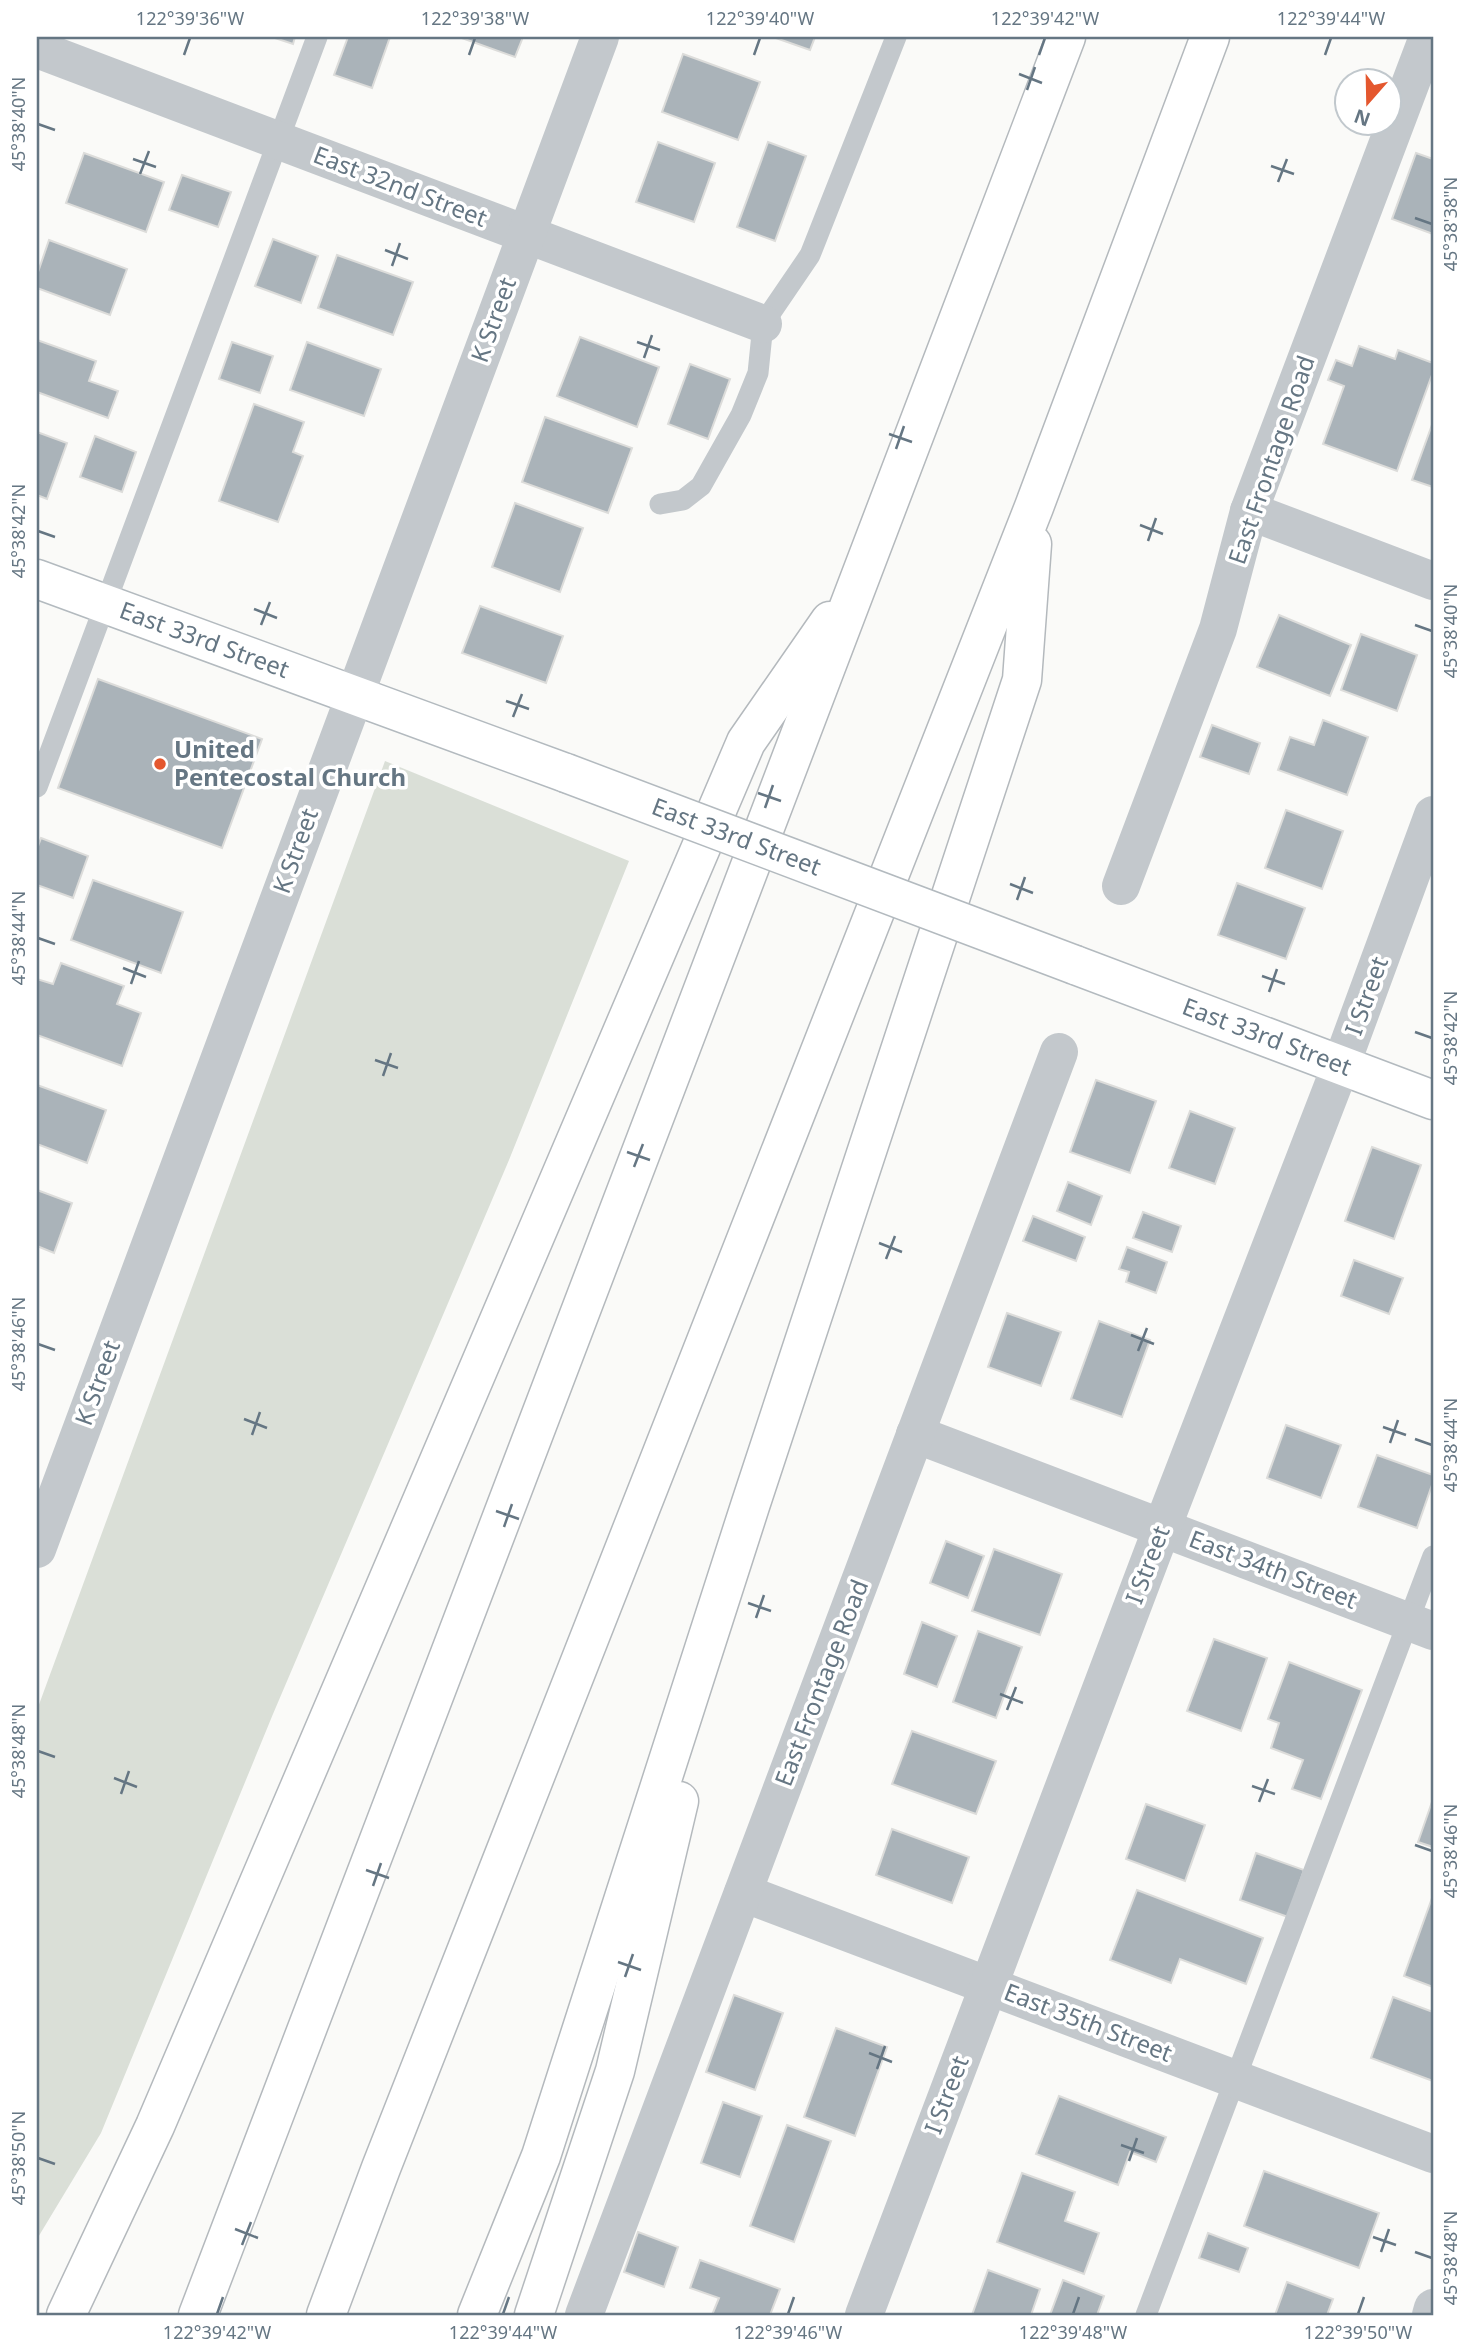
<svg xmlns="http://www.w3.org/2000/svg" width="1470" height="2352" font-family="'Noto Sans',sans-serif">
	<style>
		.green { fill: #dadfd7 }
		.building { fill: #aab3b9; stroke: #dcdcda; stroke-width: 2 }
		.lines { fill: none; stroke-linecap: round; stroke-linejoin: round }
		.secondary-casing { stroke: #b3babf; stroke-width: 41 }
		.highway-casing { stroke: #b4b9bd; stroke-width: 41 }
		.lane { stroke: #c3c8cc; stroke-width: 21 }
		.street { stroke: #c3c8cc; stroke-width: 38 }
		.secondary { stroke: #fff; stroke-width: 38 }
		.highway { stroke: #fff; stroke-width: 38 }
		.secondary-bridge-casing { stroke: #b3babf; stroke-width: 41; stroke-linecap: butt }
		.secondary-bridge { stroke: #fff; stroke-width: 38 }
		.ticks { fill: none; stroke: #657683; stroke-width: 2.5 }
		.poi-dot { fill: #e4572e; stroke: #fff; stroke-width: 2.5 }
		.labels { text-anchor: middle; stroke-width: 7; stroke-linejoin: round; paint-order: stroke }
		.street-label { font-size: 24px; fill: #657683; stroke: #fff }
		.poi-label { font-size: 24px; font-weight: bold; fill: #657683; stroke: #fff; text-anchor: start }
		.neatline { fill: none; stroke: #657683; stroke-width: 2.5 }
		.ticks-label { font-size: 18px; text-anchor: middle; fill: #657683 }
	</style>
	<rect width="100%" height="100%" fill="#fafaf8"/>
	<polygon class="green" points="385,761 629,861 509,1160 273,1714 101,2133 37,2239 37,1710"/>
	<g class="building">
		<polygon points="272,37 295,37 293,44"/>
		<polygon points="348,37 390,37 372,88 334,75"/>
		<polygon points="459,37 523,37 515,57"/>
		<polygon points="773,37 815,37 810,50"/>
		<polygon points="683,54 760,82 738,140 662,112"/>
		<polygon points="658,142 715,163 694,222 636,202"/>
		<polygon points="768,142 806,156 775,241 737,227"/>
		<polygon points="84,153 164,182 146,232 66,203"/>
		<polygon points="1416,153 1433,159 1433,234 1392,219"/>
		<polygon points="182,175 231,192 218,227 169,210"/>
		<polygon points="273,239 318,256 301,303 255,286"/>
		<polygon points="49,240 127,269 110,315 37,288 37,275"/>
		<polygon points="337,255 413,282 393,335 318,308"/>
		<polygon points="580,337 659,367 637,427 557,396"/>
		<polygon points="37,340 96,361 89,381 118,391 108,418 37,392"/>
		<polygon points="232,342 273,356 260,393 219,379"/>
		<polygon points="307,342 381,369 364,416 290,390"/>
		<polygon points="1359,346 1395,359 1398,350 1433,363 1433,372 1397,471 1323,444 1344,386 1328,380 1336,360 1352,366"/>
		<polygon points="690,364 730,379 708,439 668,424"/>
		<polygon points="254,404 304,422 293,452 303,456 278,522 219,501"/>
		<polygon points="545,417 632,448 608,513 522,482"/>
		<polygon points="1433,422 1433,487 1412,480"/>
		<polygon points="37,432 67,443 47,499 37,495"/>
		<polygon points="95,436 136,452 122,492 80,477"/>
		<polygon points="515,503 583,528 560,592 492,567"/>
		<polygon points="480,606 563,636 546,683 462,653"/>
		<polygon points="1279,615 1351,645 1330,696 1257,667"/>
		<polygon points="1361,634 1417,655 1397,711 1341,690"/>
		<polygon points="98,679 262,739 222,848 58,788"/>
		<polygon points="1323,720 1368,737 1347,795 1278,770 1290,737 1314,745"/>
		<polygon points="1212,725 1260,743 1249,774 1200,757"/>
		<polygon points="1286,810 1343,831 1322,889 1265,868"/>
		<polygon points="41,838 88,856 73,898 37,885 37,849"/>
		<polygon points="93,880 183,912 161,973 71,940"/>
		<polygon points="1237,883 1305,908 1286,959 1218,935"/>
		<polygon points="61,963 124,986 117,1004 141,1013 122,1066 37,1035 37,979 53,984"/>
		<polygon points="1096,1080 1156,1101 1130,1173 1070,1152"/>
		<polygon points="37,1085 106,1110 87,1163 37,1144"/>
		<polygon points="1190,1111 1235,1128 1215,1184 1169,1168"/>
		<polygon points="1372,1147 1421,1165 1394,1239 1345,1221"/>
		<polygon points="1068,1182 1102,1196 1091,1225 1057,1211"/>
		<polygon points="37,1190 72,1203 54,1253 37,1246"/>
		<polygon points="1143,1212 1181,1226 1172,1252 1133,1238"/>
		<polygon points="1033,1216 1085,1237 1076,1261 1023,1241"/>
		<polygon points="1127,1247 1167,1262 1156,1293 1126,1282 1129,1272 1119,1269"/>
		<polygon points="1354,1260 1403,1278 1389,1314 1341,1296"/>
		<polygon points="1007,1313 1061,1332 1041,1386 988,1367"/>
		<polygon points="1099,1321 1150,1340 1122,1417 1071,1399"/>
		<polygon points="1286,1425 1341,1445 1321,1498 1267,1478"/>
		<polygon points="1377,1455 1433,1475 1433,1482 1417,1528 1358,1507"/>
		<polygon points="946,1541 984,1556 968,1598 930,1583"/>
		<polygon points="994,1549 1062,1574 1040,1635 972,1611"/>
		<polygon points="922,1622 957,1636 937,1687 904,1674"/>
		<polygon points="978,1631 1022,1647 996,1718 953,1702"/>
		<polygon points="1214,1639 1267,1658 1241,1731 1187,1711"/>
		<polygon points="1289,1662 1362,1690 1321,1799 1292,1789 1303,1760 1271,1748 1279,1723 1268,1719"/>
		<polygon points="912,1731 996,1761 976,1814 892,1784"/>
		<polygon points="1433,1799 1433,1847 1418,1842"/>
		<polygon points="1146,1804 1205,1825 1185,1881 1126,1859"/>
		<polygon points="892,1829 969,1857 952,1903 876,1875"/>
		<polygon points="1256,1853 1304,1870 1288,1917 1240,1900"/>
		<polygon points="1137,1890 1263,1938 1246,1984 1180,1959 1171,1983 1110,1960"/>
		<polygon points="1432,1898 1433,1899 1433,1987 1404,1976"/>
		<polygon points="734,1995 783,2013 755,2090 706,2072"/>
		<polygon points="1393,1997 1433,2012 1433,2081 1371,2058"/>
		<polygon points="836,2028 887,2047 855,2136 804,2117"/>
		<polygon points="1059,2096 1166,2137 1156,2162 1130,2152 1118,2185 1036,2154"/>
		<polygon points="723,2102 762,2116 740,2177 701,2163"/>
		<polygon points="787,2125 831,2141 794,2242 750,2226"/>
		<polygon points="1264,2171 1379,2213 1359,2268 1244,2226"/>
		<polygon points="1022,2173 1075,2192 1065,2221 1099,2233 1084,2274 997,2242"/>
		<polygon points="638,2232 678,2247 664,2287 624,2272"/>
		<polygon points="1208,2233 1248,2248 1239,2272 1199,2258"/>
		<polygon points="700,2260 780,2289 770,2315 712,2315 719,2298 690,2288"/>
		<polygon points="988,2270 1040,2289 1031,2315 972,2315"/>
		<polygon points="1063,2280 1104,2296 1097,2315 1050,2315"/>
		<polygon points="1287,2282 1333,2299 1327,2315 1275,2315"/>
	</g>
	<g class="lines">
		<defs>
			<g id="secondary">
				<path id="s1" d="M 37,579 L 566,773"/>
				<path id="s2" d="M 1075,965 L 1433,1100"/>
			</g>
			<g id="highway">
				<polyline points="66,2315 155,2126 746,742 830,621"/>
				<polyline points="198,2315 1066,37"/>
				<polyline points="326,2315 381,2168 1034,507 1210,37"/>
				<polyline points="477,2315 541,2156 750,1506 1022,680 1032,544"/>
				<polyline points="534,2315 615,2071 679,1801"/>
			</g>
		</defs>
		<use href="#secondary" class="secondary-casing"/>
		<use href="#highway" class="highway-casing"/>
		<g class="lane">
			<polyline points="660,504 683,500 701,486 741,415 758,373 763,324 810,255 896,37"/>
			<polyline points="37,787 317,37"/>
			<polyline points="1146,2315 1433,1556"/>
		</g>
		<g class="street">
			<polyline points="37,49 763,324"/>
			<polyline points="1249,511 1433,581"/>
			<polyline points="1121,886 1218,629 1249,511 1428,37"/>
			<polyline points="915,1434 1433,1631"/>
			<polyline points="37,1549 600,37"/>
			<polyline points="743,1893 1433,2154"/>
			<polyline points="584,2315 1059,1052"/>
			<polyline points="864,2315 1162,1528 1341,1065 1433,815"/>
			<polyline points="1431,2315 1433,2308"/>
		</g>
		<use href="#secondary" class="secondary"/>
		<use href="#highway" class="highway"/>
		<defs>
			<g id="secondary-bridge">
				<path id="s3" d="M 566,773 L 1075,965"/>
			</g>
		</defs>
		<use href="#secondary-bridge" class="secondary-bridge-casing"/>
		<use href="#secondary-bridge" class="secondary-bridge"/>
	</g>
	<path class="ticks" d="M 184,55 L 190,38M 469,55 L 475,38M 754,55 L 760,38M 1039,55 L 1045,38M 1325,55 L 1331,38M 1019,74 L 1042,83M 1027,90 L 1035,67M 38,124 L 55,130M 133,159 L 156,167M 1271,166 L 1294,174M 140,174 L 149,151M 1278,182 L 1287,159M 1415,218 L 1432,224M 385,250 L 408,259M 392,266 L 400,243M 637,342 L 660,350M 644,358 L 652,335M 889,434 L 912,442M 896,449 L 904,426M 1140,525 L 1163,534M 38,531 L 55,537M 1148,541 L 1156,518M 254,609 L 277,618M 261,625 L 270,602M 1415,625 L 1432,631M 506,701 L 529,709M 513,717 L 522,694M 758,793 L 781,801M 765,808 L 773,785M 1010,884 L 1033,893M 1017,900 L 1025,877M 38,938 L 55,944M 123,968 L 146,977M 1262,976 L 1285,984M 131,984 L 139,961M 1269,992 L 1277,969M 1415,1032 L 1432,1038M 375,1060 L 398,1068M 383,1076 L 391,1053M 627,1152 L 650,1160M 634,1167 L 643,1144M 879,1243 L 902,1252M 886,1259 L 895,1236M 1131,1335 L 1154,1344M 38,1344 L 55,1350M 1138,1351 L 1147,1328M 244,1419 L 267,1428M 1383,1427 L 1406,1435M 252,1435 L 260,1412M 1415,1439 L 1432,1445M 1390,1443 L 1398,1420M 496,1511 L 519,1519M 504,1527 L 512,1504M 748,1603 L 771,1611M 756,1618 L 764,1595M 1000,1694 L 1023,1703M 1007,1710 L 1016,1687M 38,1751 L 55,1757M 114,1778 L 137,1787M 1252,1786 L 1275,1794M 121,1794 L 129,1771M 1259,1802 L 1268,1779M 1415,1845 L 1432,1851M 366,1870 L 389,1878M 373,1886 L 381,1863M 618,1962 L 641,1970M 625,1977 L 633,1954M 869,2053 L 892,2062M 877,2069 L 885,2046M 1121,2145 L 1144,2153M 38,2158 L 55,2164M 1129,2161 L 1137,2138M 235,2229 L 258,2238M 1373,2237 L 1396,2245M 242,2245 L 251,2222M 1381,2252 L 1389,2229M 1415,2252 L 1432,2258M 217,2314 L 223,2297M 503,2314 L 509,2297M 788,2314 L 794,2297M 1073,2314 L 1079,2297M 1358,2314 L 1364,2297"/>
	<circle class="poi-dot" cx="160" cy="764" r="7"/>
	<g class="labels">
		<g class="street-label">
			<text transform="translate(400 187) rotate(21)" y="8">East 32nd Street</text>
			<text transform="translate(494 320) rotate(-70)" y="8">K Street</text>
			<text transform="translate(1272 460) rotate(-71)" y="8">East Frontage Road</text>
			<text dy="8" stroke="none"><textPath href="#s1" startOffset="178">East 33rd Street</textPath></text>
			<text dy="8" stroke="none"><textPath href="#s3" startOffset="182">East 33rd Street</textPath></text>
			<text transform="translate(296 851) rotate(-70)" y="8">K Street</text>
			<text transform="translate(1367 996) rotate(-70)" y="8">I Street</text>
			<text dy="8" stroke="none"><textPath href="#s2" startOffset="205">East 33rd Street</textPath></text>
			<text transform="translate(98 1383) rotate(-70)" y="8">K Street</text>
			<text transform="translate(1148 1565) rotate(-69)" y="8">I Street</text>
			<text transform="translate(1273 1570) rotate(21)" y="8">East 34th Street</text>
			<text transform="translate(822 1683) rotate(-69)" y="8">East Frontage Road</text>
			<text transform="translate(1088 2023) rotate(21)" y="8">East 35th Street</text>
			<text transform="translate(947 2095) rotate(-69)" y="8">I Street</text>
		</g>
		<g class="poi-label">
			<text x="174" y="758">United<tspan x="174" dy="28">Pentecostal Church</tspan></text>
		</g>
	</g>
	<rect width="1470" height="2352" fill="none" stroke="#ffffff" stroke-width="77"/>
	<g transform="translate(1368 102) rotate(200)"><circle r="33" fill="#ffffff" stroke="#c1c8cd" stroke-width="2"/>
	<path d="M0-5L12 26L0 18L-12 26Z" fill="#e4572e"/>
	<text y="-10" font-size="19" font-weight="bold" text-anchor="middle" fill="#657683">N</text>
	</g>
	<rect x="38" y="38" width="1394" height="2276" class="neatline"/>
	<g class="ticks-label">
		<text x="190" y="25">122°39'36"W</text>
		<text x="475" y="25">122°39'38"W</text>
		<text x="760" y="25">122°39'40"W</text>
		<text x="1045" y="25">122°39'42"W</text>
		<text x="1331" y="25">122°39'44"W</text>
		<text transform="translate(19 124) rotate(-90)" y="6">45°38'40"N</text>
		<text transform="translate(1451 224) rotate(-90)" y="6">45°38'38"N</text>
		<text transform="translate(19 531) rotate(-90)" y="6">45°38'42"N</text>
		<text transform="translate(1451 631) rotate(-90)" y="6">45°38'40"N</text>
		<text transform="translate(19 938) rotate(-90)" y="6">45°38'44"N</text>
		<text transform="translate(1451 1038) rotate(-90)" y="6">45°38'42"N</text>
		<text transform="translate(19 1344) rotate(-90)" y="6">45°38'46"N</text>
		<text transform="translate(1451 1445) rotate(-90)" y="6">45°38'44"N</text>
		<text transform="translate(19 1751) rotate(-90)" y="6">45°38'48"N</text>
		<text transform="translate(1451 1851) rotate(-90)" y="6">45°38'46"N</text>
		<text transform="translate(19 2158) rotate(-90)" y="6">45°38'50"N</text>
		<text transform="translate(1451 2258) rotate(-90)" y="6">45°38'48"N</text>
		<text x="217" y="2339">122°39'42"W</text>
		<text x="503" y="2339">122°39'44"W</text>
		<text x="788" y="2339">122°39'46"W</text>
		<text x="1073" y="2339">122°39'48"W</text>
		<text x="1358" y="2339">122°39'50"W</text>
	</g>
</svg>
